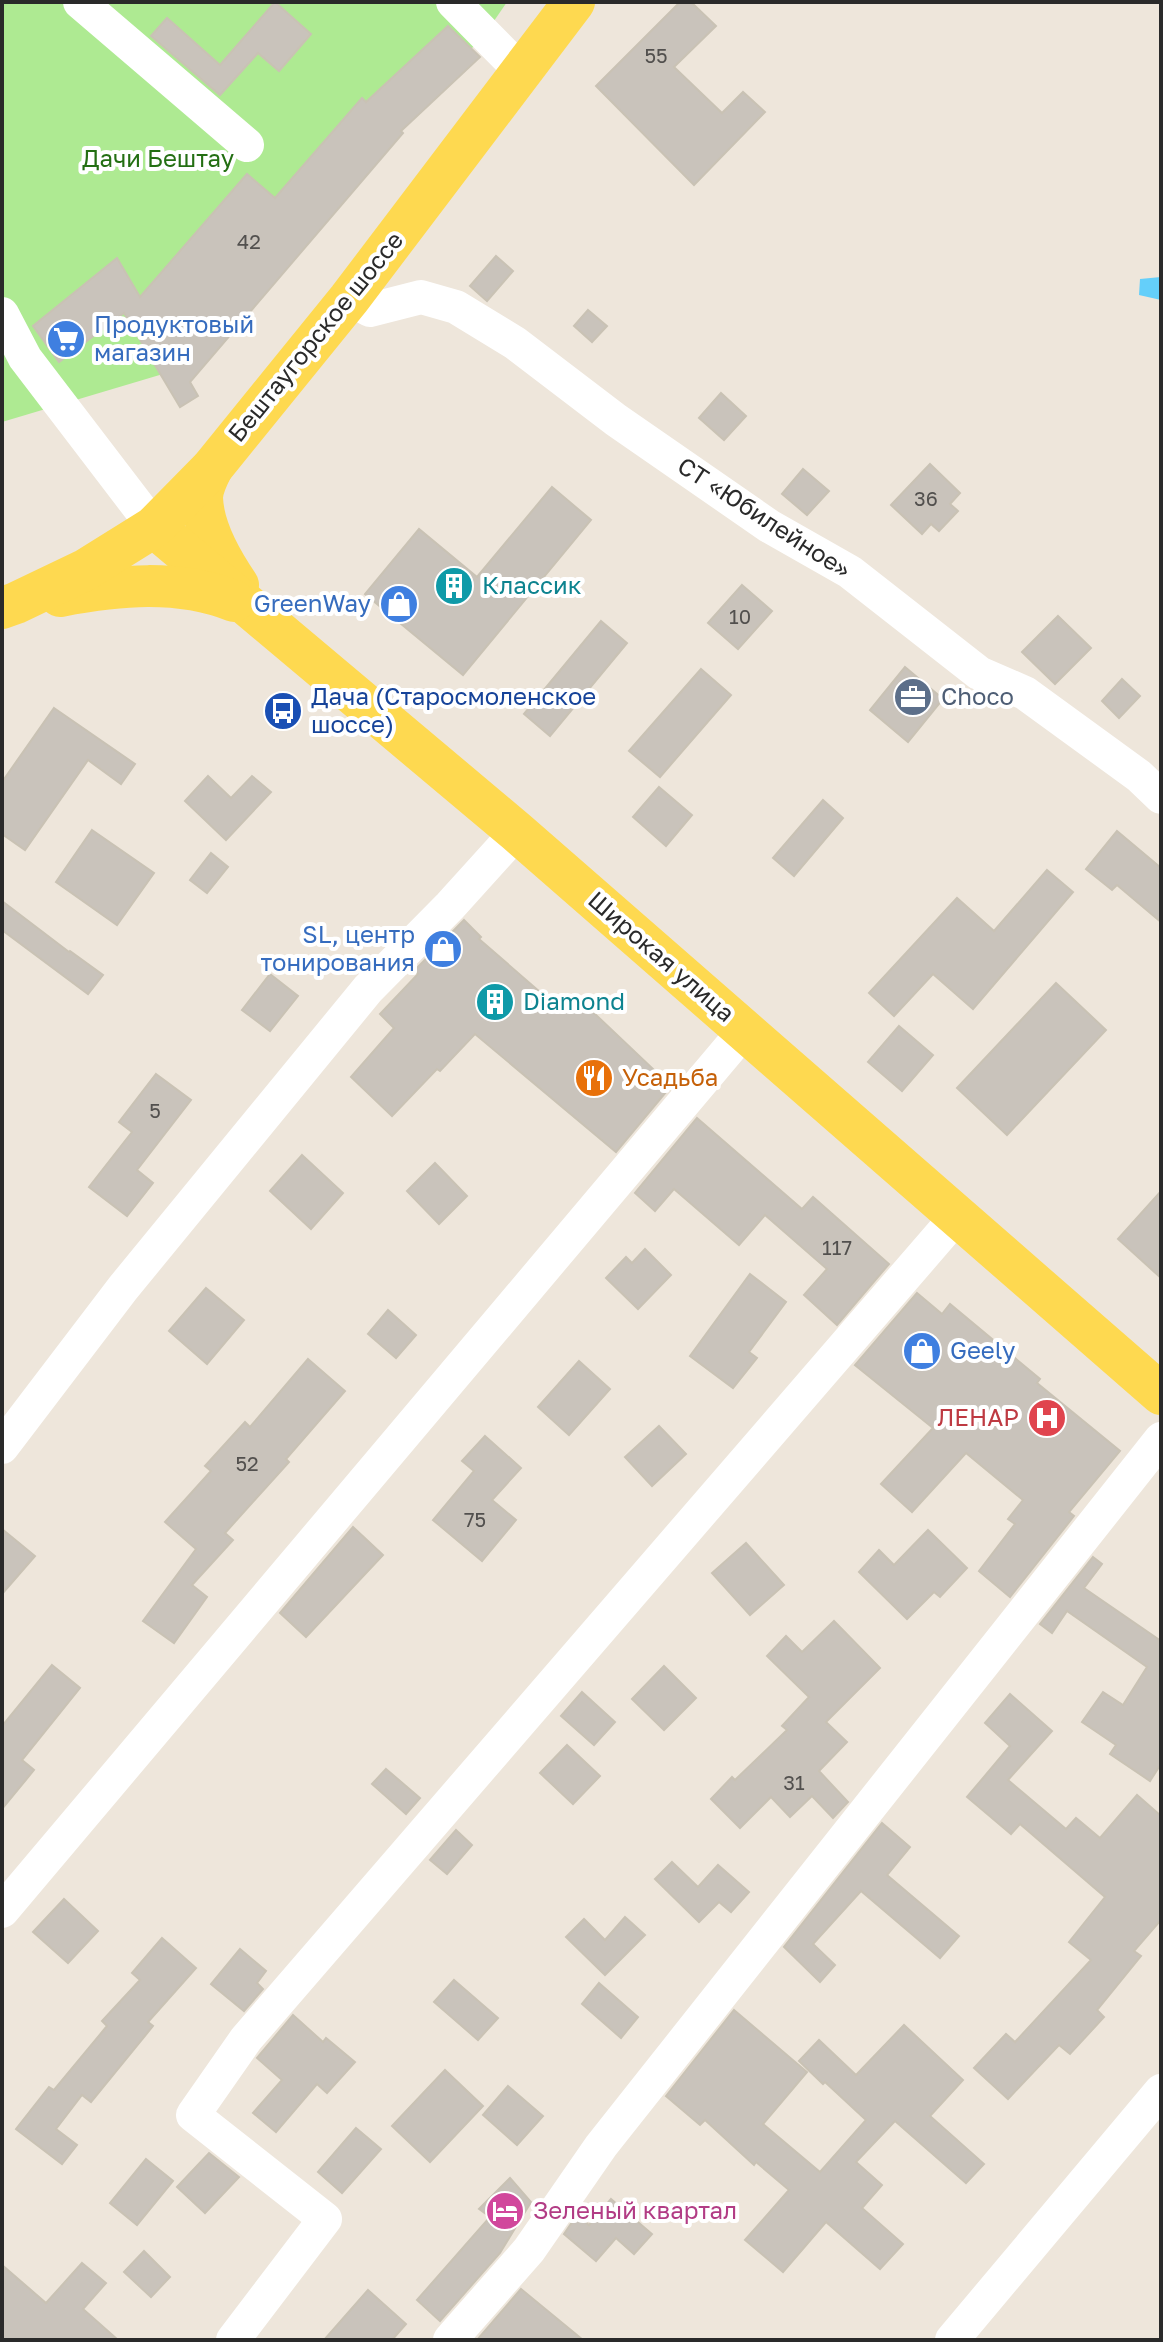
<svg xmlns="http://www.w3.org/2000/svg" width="1163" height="2342" font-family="'Golos Text',sans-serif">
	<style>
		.green { fill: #aeea92 }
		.water { fill: #64cffa }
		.building { fill: #c9c3bb; stroke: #c9c2b4; stroke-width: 2 }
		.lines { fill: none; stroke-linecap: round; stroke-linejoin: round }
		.minor { stroke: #fff; stroke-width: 34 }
		.major { stroke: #fed950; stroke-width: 42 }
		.labels { text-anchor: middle; stroke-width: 8; stroke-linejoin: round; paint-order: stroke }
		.number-label { font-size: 20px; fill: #52504e }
		.park-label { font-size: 24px; fill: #246f13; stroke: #fff }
		.shop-label { font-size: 24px; fill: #366cbe; stroke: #fff; text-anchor: start }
		.street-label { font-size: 24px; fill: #2a2a2a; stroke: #fff }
		.culture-label { font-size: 24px; fill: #0d838f; stroke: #fff; text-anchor: start }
		.transit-label { font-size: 24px; fill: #164399; stroke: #fff; text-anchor: start }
		.service-label { font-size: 24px; fill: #4e5e75; stroke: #fff; text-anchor: start }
		.food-label { font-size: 24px; fill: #c56008; stroke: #fff; text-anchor: start }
		.health-label { font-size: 24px; fill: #be3a42; stroke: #fff; text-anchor: end }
		.hotel-label { font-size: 24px; fill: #b23c85; stroke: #fff; text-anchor: start }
	</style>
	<rect width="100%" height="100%" fill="#eee6db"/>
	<polygon class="green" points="2,2 507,2 485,34 173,371 2,422"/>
	<polygon class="water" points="1161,277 1161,300 1139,295 1140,279"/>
	<g class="building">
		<polygon points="275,2 311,34 279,71 258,53 220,95 151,36 167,18 220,65"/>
		<polygon points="680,2 691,2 716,26 674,67 722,113 743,92 765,112 694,185 596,86"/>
		<polygon points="448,26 480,57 401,131 403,133 190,382 198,396 180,407 124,313 59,362 33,326 117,258 140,297 247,174 275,198 362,98 366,102"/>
		<polygon points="496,256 513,271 487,301 470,286"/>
		<polygon points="588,310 607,326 592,342 574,326"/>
		<polygon points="721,393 746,416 724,440 699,418"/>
		<polygon points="930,464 960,493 950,504 958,511 939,531 931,524 922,534 891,505"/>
		<polygon points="803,469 829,491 807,515 782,494"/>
		<polygon points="552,487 591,520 463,675 365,594 419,529 477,577"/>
		<polygon points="742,585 772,611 738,649 708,623"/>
		<polygon points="1058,616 1091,648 1055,684 1022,652"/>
		<polygon points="601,621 627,643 550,736 524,714"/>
		<polygon points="905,667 943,699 908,742 870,710"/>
		<polygon points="701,669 731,695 660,777 629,751"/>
		<polygon points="1122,679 1140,696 1119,718 1102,701"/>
		<polygon points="54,708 135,764 121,784 88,760 25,850 2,834 2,782"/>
		<polygon points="208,776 231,798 252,776 271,792 226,840 185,801"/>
		<polygon points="659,787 692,815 666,846 633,817"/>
		<polygon points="823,800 843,818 794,876 773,858"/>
		<polygon points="92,830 154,873 117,925 56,882"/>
		<polygon points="1117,831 1161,868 1161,922 1117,885 1112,890 1086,869"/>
		<polygon points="211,853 228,867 207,893 190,880"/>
		<polygon points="1047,870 1073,892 973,1009 933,974 894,1016 869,993 957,898 994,931"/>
		<polygon points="2,901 69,952 70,951 103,975 88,994 2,930"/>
		<polygon points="464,920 481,937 479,939 563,1012 576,996 671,1086 616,1152 475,1034 440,1071 437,1069 392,1116 351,1077 394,1028 380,1014 418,974 414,971"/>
		<polygon points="270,974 298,996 270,1031 242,1010"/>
		<polygon points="1056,983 1106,1030 1007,1135 957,1088"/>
		<polygon points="899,1026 933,1055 902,1091 868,1062"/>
		<polygon points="156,1074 191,1100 137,1170 153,1183 127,1216 89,1187 132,1132 119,1122"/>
		<polygon points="697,1118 802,1209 813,1197 889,1264 837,1325 804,1295 827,1269 765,1215 739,1245 674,1189 655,1211 635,1193"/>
		<polygon points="302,1155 343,1193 311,1229 270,1191"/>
		<polygon points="435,1163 467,1196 439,1224 407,1191"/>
		<polygon points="1161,1191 1161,1278 1118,1239"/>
		<polygon points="645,1249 671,1275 638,1309 606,1278 626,1257 632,1263"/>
		<polygon points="750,1274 786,1302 749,1352 757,1358 733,1388 690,1356"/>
		<polygon points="206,1288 244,1320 207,1364 169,1331"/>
		<polygon points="917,1293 942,1314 950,1304 1040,1379 1037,1383 1120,1451 1069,1512 1074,1516 1010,1597 979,1571 1015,1524 1008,1519 1023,1500 966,1453 912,1512 881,1484 933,1428 855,1365"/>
		<polygon points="388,1310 416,1335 396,1358 368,1334"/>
		<polygon points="308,1359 345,1391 286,1459 289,1462 225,1533 233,1540 192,1585 207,1597 174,1643 143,1621 196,1549 165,1522 211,1471 205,1466 245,1422 250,1427"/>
		<polygon points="579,1361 610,1389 569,1435 538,1407"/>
		<polygon points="659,1426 686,1454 652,1486 625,1457"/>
		<polygon points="485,1436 521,1468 492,1500 516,1520 482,1561 433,1520 474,1471 462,1461"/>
		<polygon points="353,1527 383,1555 306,1637 280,1613"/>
		<polygon points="2,1529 35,1556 2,1594"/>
		<polygon points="928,1530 967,1568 940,1597 934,1592 907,1619 859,1572 879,1550 894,1565"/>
		<polygon points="746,1543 784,1585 750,1615 712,1573"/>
		<polygon points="1093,1557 1102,1564 1084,1588 1161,1641 1161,1764 1150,1781 1110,1754 1116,1745 1082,1722 1103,1692 1123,1705 1147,1667 1067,1611 1052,1633 1040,1624"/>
		<polygon points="834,1621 880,1668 826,1722 847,1742 819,1771 848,1802 833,1818 812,1796 790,1817 771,1797 740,1828 711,1799 732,1777 735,1780 787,1730 782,1726 809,1697 767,1656 786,1636 802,1652"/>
		<polygon points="52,1665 80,1688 22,1760 34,1770 2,1809 2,1726"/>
		<polygon points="664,1666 696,1698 664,1730 632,1699"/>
		<polygon points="582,1692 615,1722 594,1745 561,1716"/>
		<polygon points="1010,1694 1052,1731 1008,1780 1066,1829 1076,1818 1100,1838 1137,1795 1161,1816 1161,1920 1134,1951 1141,1956 1097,2010 1104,2017 1070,2054 1059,2045 1008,2099 974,2068 1006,2034 1015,2042 1091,1960 1069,1942 1105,1897 1020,1824 1011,1834 967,1797 1010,1746 985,1723"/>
		<polygon points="567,1745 600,1776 573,1804 540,1773"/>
		<polygon points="386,1769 420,1798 406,1814 372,1784"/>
		<polygon points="882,1823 910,1847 887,1875 959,1936 940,1958 861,1891 813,1944 835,1965 820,1982 784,1947"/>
		<polygon points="456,1830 472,1845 447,1874 430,1860"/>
		<polygon points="672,1862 698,1887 718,1865 749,1892 731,1912 719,1902 699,1922 655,1879"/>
		<polygon points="64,1899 98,1931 68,1963 33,1932"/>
		<polygon points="625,1917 645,1935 605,1975 566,1937 584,1919 605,1940"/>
		<polygon points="162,1938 196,1968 148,2022 153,2026 91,2102 82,2095 56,2129 77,2145 62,2164 16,2129 49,2087 54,2090 107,2026 102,2021 140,1980 132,1973"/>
		<polygon points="240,1949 266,1971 257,1983 263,1989 244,2011 211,1984"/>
		<polygon points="454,1980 498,2018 478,2040 434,2002"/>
		<polygon points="599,1983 638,2017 621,2038 582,2004"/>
		<polygon points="734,2010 807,2072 763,2124 820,2172 866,2120 825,2082 823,2084 799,2061 819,2040 856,2075 904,2025 963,2080 930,2116 984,2164 966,2183 895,2121 856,2162 882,2185 862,2208 903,2244 880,2269 826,2222 783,2272 745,2240 789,2190 756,2162 754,2165 705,2120 700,2125 666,2096"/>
		<polygon points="293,2015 323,2042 326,2038 355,2062 327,2093 317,2084 276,2132 253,2113 282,2080 257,2058"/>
		<polygon points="445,2070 483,2106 430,2162 392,2126"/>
		<polygon points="508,2086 543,2116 517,2145 483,2115"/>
		<polygon points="356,2128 381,2149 342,2193 318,2172"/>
		<polygon points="209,2153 239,2177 205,2213 177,2187"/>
		<polygon points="146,2159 173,2181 137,2225 110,2203"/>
		<polygon points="510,2178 531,2202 500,2253 440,2321 417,2300 490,2217 479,2209"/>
		<polygon points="611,2199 652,2234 634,2254 616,2238 596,2261 564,2234 577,2215 589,2225"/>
		<polygon points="144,2251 170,2277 151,2297 124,2272"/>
		<polygon points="82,2263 106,2283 83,2309 118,2340 2,2340 2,2265 46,2303"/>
		<polygon points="521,2289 583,2340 477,2340"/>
		<polygon points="368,2290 406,2324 392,2340 324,2340"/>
	</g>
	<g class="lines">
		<g class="minor">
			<polyline points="80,2 247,145"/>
			<polyline points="453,2 522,72"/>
			<polyline points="349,299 370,310 421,297 456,307 515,343 616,420 769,526 850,572 979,673 1025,693 1139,776 1161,797"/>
			<polyline points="2,314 25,358 154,527"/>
			<polyline points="2,1447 123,1288 368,989 450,906 517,832"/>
			<polyline points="2,1911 745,1030"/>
			<polyline points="233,2340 325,2219 193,2115 246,2039 957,1216"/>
			<polyline points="450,2340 529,2250 601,2146 1161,1439"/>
			<polyline points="952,2340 1161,2091"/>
		</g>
		<g class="major">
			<path d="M 212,468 C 207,478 202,488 202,498 C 203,529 221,560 238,585"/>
			<polyline points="154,527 517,832 1161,1394"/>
			<path d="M 60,596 C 118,585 178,579 234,601"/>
			<polyline points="2,608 16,603 85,570 154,527 212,468 349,299 574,2"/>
		</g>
	</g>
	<defs>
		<symbol id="supermarket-disc" viewBox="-11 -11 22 22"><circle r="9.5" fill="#3f7fe0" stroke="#fff"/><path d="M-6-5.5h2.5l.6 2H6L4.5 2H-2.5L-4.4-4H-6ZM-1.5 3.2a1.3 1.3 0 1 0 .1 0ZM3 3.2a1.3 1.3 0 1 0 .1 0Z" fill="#fff"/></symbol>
		<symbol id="building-disc" viewBox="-11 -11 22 22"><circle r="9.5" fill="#0f9aa8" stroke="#fff"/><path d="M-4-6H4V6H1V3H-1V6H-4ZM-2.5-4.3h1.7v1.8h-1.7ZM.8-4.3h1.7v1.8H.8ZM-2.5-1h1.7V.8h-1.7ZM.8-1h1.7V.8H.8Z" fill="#fff"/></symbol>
		<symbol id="shop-disc" viewBox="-11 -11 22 22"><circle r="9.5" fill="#3f7fe0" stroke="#fff"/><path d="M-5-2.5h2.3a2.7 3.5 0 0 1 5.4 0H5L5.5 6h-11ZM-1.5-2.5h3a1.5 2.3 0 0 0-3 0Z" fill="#fff"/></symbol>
		<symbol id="office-disc" viewBox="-11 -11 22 22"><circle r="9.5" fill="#5c6f8a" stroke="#fff"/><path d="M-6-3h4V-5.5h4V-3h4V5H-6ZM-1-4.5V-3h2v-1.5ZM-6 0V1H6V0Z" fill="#fff"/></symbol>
		<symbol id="bus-disc" viewBox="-11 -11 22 22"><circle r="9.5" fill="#1a4fb4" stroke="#fff"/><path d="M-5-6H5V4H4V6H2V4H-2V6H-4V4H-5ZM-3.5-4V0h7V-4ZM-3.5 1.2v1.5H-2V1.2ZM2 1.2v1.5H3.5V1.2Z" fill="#fff"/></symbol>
		<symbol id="restaurant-disc" viewBox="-11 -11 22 22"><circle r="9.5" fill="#e8710a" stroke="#fff"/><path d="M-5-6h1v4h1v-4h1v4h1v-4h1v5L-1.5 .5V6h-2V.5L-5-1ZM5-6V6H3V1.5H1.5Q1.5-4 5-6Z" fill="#fff"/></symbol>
		<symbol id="hospital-disc" viewBox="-11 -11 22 22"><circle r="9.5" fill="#e0444e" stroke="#fff"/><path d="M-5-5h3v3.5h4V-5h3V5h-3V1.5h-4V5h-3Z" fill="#fff"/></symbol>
		<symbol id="hotel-disc" viewBox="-11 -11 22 22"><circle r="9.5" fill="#d1479c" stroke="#fff"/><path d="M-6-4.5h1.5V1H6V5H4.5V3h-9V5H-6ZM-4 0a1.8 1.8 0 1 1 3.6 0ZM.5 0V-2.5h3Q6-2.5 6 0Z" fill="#fff"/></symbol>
	</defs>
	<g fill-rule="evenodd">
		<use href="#supermarket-disc" x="44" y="317" width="44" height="44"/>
		<use href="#building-disc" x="432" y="564" width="44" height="44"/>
		<use href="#shop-disc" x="377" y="582" width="44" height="44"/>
		<use href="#office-disc" x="891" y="675" width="44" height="44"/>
		<use href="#bus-disc" x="261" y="689" width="44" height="44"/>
		<use href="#shop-disc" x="421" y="927" width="44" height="44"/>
		<use href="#building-disc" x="473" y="980" width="44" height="44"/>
		<use href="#restaurant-disc" x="572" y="1056" width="44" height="44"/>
		<use href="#shop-disc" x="900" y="1329" width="44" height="44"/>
		<use href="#hospital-disc" x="1025" y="1396" width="44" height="44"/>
		<use href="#hotel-disc" x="483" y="2189" width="44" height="44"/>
	</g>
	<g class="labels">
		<g class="number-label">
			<text x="656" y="63">55</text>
			<text x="249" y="249">42</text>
			<text x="926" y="506">36</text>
			<text x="740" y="624">10</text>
			<text x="155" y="1118">5</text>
			<text x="837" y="1255">117</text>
			<text x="247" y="1471">52</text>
			<text x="475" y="1527">75</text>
			<text x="794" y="1790">31</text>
		</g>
		<g class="park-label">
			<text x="158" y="167">Дачи Бештау</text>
		</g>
		<g class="shop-label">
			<text x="94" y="333">Продуктовый<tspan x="94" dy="28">магазин</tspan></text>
			<text x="371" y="612" text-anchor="end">GreenWay</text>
			<text x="415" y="943" text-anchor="end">SL, центр<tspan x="415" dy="28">тонирования</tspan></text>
			<text x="950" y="1359">Geely</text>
		</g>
		<g class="street-label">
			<text transform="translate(316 337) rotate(-51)" y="8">Бештаугорское шоссе</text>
			<text transform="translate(764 518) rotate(33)" y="8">СТ «Юбилейное»</text>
			<text transform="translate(661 957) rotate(41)" y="8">Широкая улица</text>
		</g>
		<g class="culture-label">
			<text x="482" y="594">Классик</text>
			<text x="523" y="1010">Diamond</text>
		</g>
		<g class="transit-label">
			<text x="311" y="705">Дача (Старосмоленское<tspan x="311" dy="28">шоссе)</tspan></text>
		</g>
		<g class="service-label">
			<text x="941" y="705">Choco</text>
		</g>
		<g class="food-label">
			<text x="622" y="1086">Усадьба</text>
		</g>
		<g class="health-label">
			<text x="1019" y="1426">ЛЕНАР</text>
		</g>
		<g class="hotel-label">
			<text x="533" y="2219">Зеленый квартал</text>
		</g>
	</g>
	<rect width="1163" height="2342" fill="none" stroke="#2a2a2a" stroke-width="8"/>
</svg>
